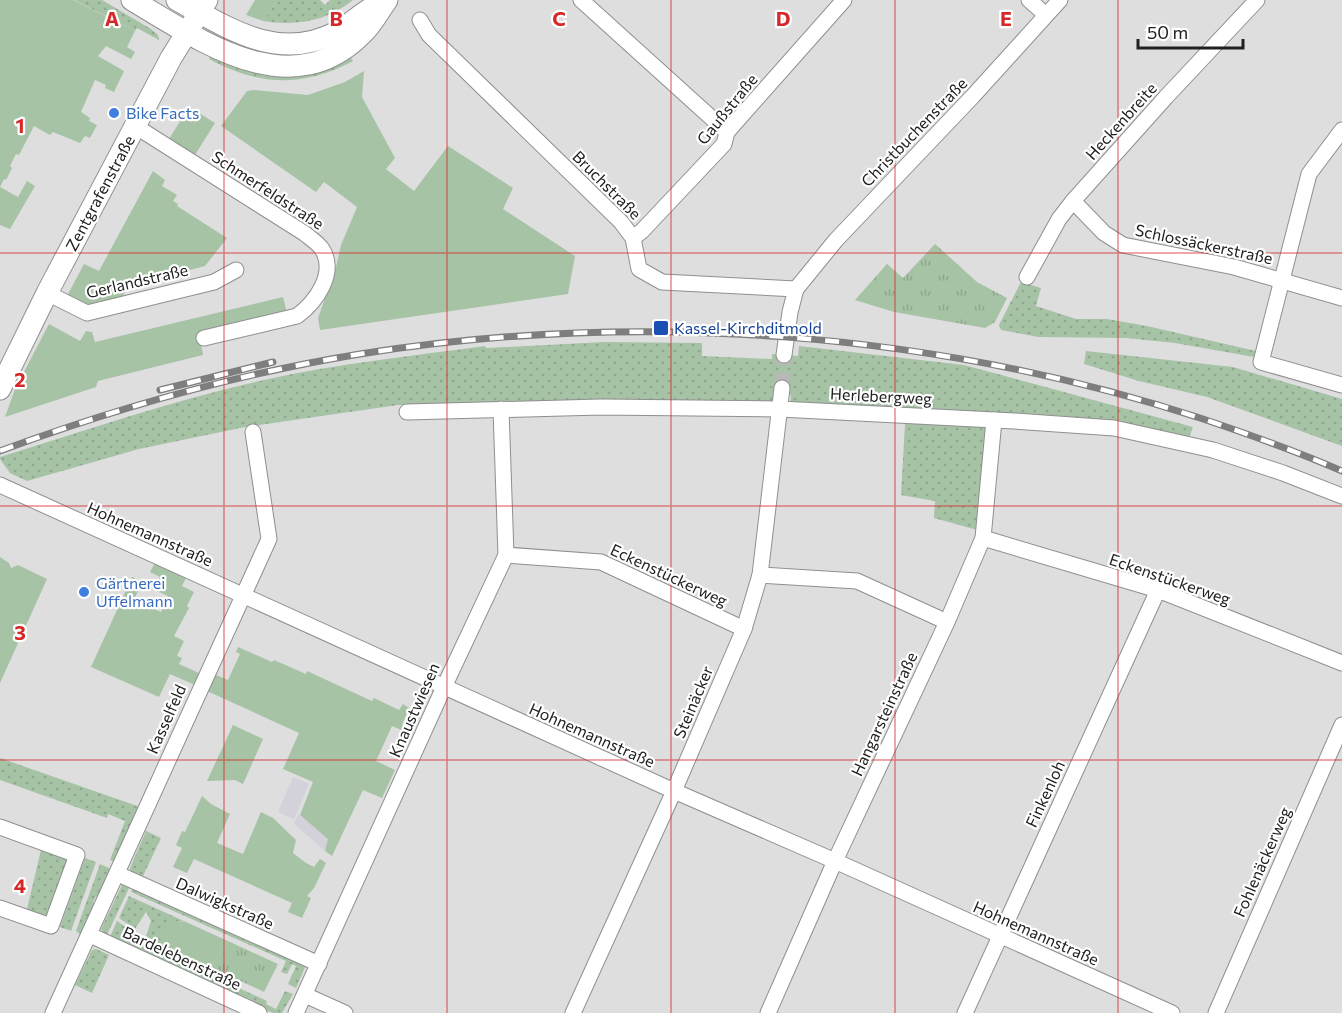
<svg xmlns="http://www.w3.org/2000/svg" width="1342" height="1013" font-family="Commissioner,sans-serif">
	<style>
		.built { fill: #d3d2db }
		.grass { fill: url(#grass-dots) }
		.park { fill: url(#park-tufts) }
		.garden { fill: #a6c3a6 }
		.lines { fill: none; stroke-linecap: round; stroke-linejoin: round }
		.street-tunnel { stroke: #b8b8b9; stroke-width: 15; stroke-dasharray: 15 8; stroke-linecap: butt }
		.street-casing { stroke: #8f8f90; stroke-width: 17 }
		.secondary-casing { stroke: #8f8f90; stroke-width: 23 }
		.street { stroke: #fff; stroke-width: 15 }
		.secondary { stroke: #fff; stroke-width: 21 }
		.rail-casing { stroke: #7e7e7f; stroke-width: 7 }
		.rail { stroke: #fff; stroke-width: 4.5; stroke-dasharray: 14; stroke-linecap: butt }
		.grid { fill: none; stroke: #d62828; stroke-width: 1.5; stroke-opacity: 0.55 }
		.shop-dot { fill: #3f7fe0; stroke: #fff; stroke-width: 2 }
		.transit-dot { fill: #1a4fb4; stroke: #fff; stroke-width: 2 }
		.labels { text-anchor: middle; stroke-width: 4.5; stroke-linejoin: round; paint-order: stroke }
		.street-label { font-size: 16px; fill: #202020; stroke: #fff }
		.shop-label { font-size: 16px; fill: #366cbe; stroke: #fff; text-anchor: start }
		.transit-label { font-size: 16px; fill: #164399; stroke: #fff; text-anchor: start }
		.grid-label { font-size: 20px; text-anchor: middle; font-weight: bold; fill: #d62828; stroke: #fff; stroke-width: 4.5; stroke-linejoin: round; paint-order: stroke }
	</style>
	<defs>
		<pattern id="grass-dots" width="8" height="8" patternUnits="userSpaceOnUse" patternTransform="scale(1.5)"><rect width="8" height="8" fill="#a6c3a6"/><path d="M2 2h.1M6 6h.1" fill="none" stroke="#8fa78f" stroke-width="1.8" stroke-linecap="round"/></pattern>
		<pattern id="park-tufts" width="24" height="20" patternUnits="userSpaceOnUse" patternTransform="scale(1.5)"><rect width="24" height="20" fill="#a6c3a6"/><path d="M3 7l-1-3M5 7V3M7 7l1-3M15 17l-1-3M17 17v-4M19 17l1-3" fill="none" stroke="#8fa78f"/></pattern>
	</defs>
	<rect width="100%" height="100%" fill="#dededf"/>
	<g class="built">
		<polygon points="293,777 309,784 294,819 278,812"/>
		<polygon points="298,814 329,839 325,851 294,824"/>
	</g>
	<g class="grass">
		<polygon points="74,0 102,0 151,29 158,35 159,40 137,28 135,31"/>
		<path d="M 277,0 L 320,0 L 325,5 L 330,0 L 353,0 C 326,22 295,26 263,21 Z"/>
		<path d="M 211,55 C 259,83 303,83 351,58 L 353,61 C 303,88 259,86 209,59 Z"/>
		<polygon points="1021,282 1041,288 1036,306 1076,319 1107,319 1147,326 1256,351 1254,357 1175,343 1126,338 1038,337 1001,330 999,325"/>
		<path d="M 604,342 L 702,343 L 702,356 L 772,359 L 772,354 L 798,356 L 799,346 L 964,365 L 1193,427 L 1189,438 L 790,406 L 791,396 L 787,389 L 774,396 L 772,405 L 398,405 L 245,427 L 139,449 L 27,481 L 10,473 L 0,459 L 0,457 C 87,430 174,400 264,380 C 336,364 411,356 485,346 L 486,348 Z"/>
		<polygon points="1086,351 1233,367 1342,399 1342,446 1207,397 1139,381 1084,364"/>
		<polygon points="905,424 990,425 981,531 934,518 935,501 901,495"/>
		<polygon points="0,758 140,807 115,862 110,860 125,821 108,814 107,818 0,780"/>
		<polygon points="146,831 161,838 143,876 131,871 130,868"/>
		<polygon points="41,850 69,860 49,918 27,909"/>
		<polygon points="85,858 96,862 71,931 60,927"/>
		<polygon points="100,864 111,869 98,897 96,896 93,902 95,903 81,935 76,931"/>
		<polygon points="122,885 130,886 106,937 101,929"/>
		<polygon points="133,887 306,965 296,988 288,984 296,966 292,964 287,974 281,972 286,961 131,892"/>
		<polygon points="129,896 186,922 179,921 169,948 166,947 164,949 146,936 151,921 146,912 135,929 119,918"/>
		<polygon points="117,921 133,932 131,936 141,942 143,939 163,953 267,1001 266,1004 276,1009 285,991 293,994 282,1013 273,1013 109,939"/>
		<polygon points="96,949 109,955 92,993 75,985 92,950"/>
	</g>
	<g class="park">
		<polygon points="935,244 977,282 1007,298 995,322 985,328 894,312 855,300 887,264 903,278"/>
		<polygon points="228,941 278,964 264,992 211,967"/>
	</g>
	<g class="garden">
		<polygon points="0,0 73,0 135,31 127,47 135,52 131,59 106,46 98,56 124,71 114,92 105,88 106,85 95,80 81,112 90,118 89,121 97,125 90,138 85,136 80,143 53,132 50,135 34,126 19,155 16,154 10,166 12,168 6,180 4,179 0,187"/>
		<polygon points="255,0 277,0 263,21 246,15"/>
		<polygon points="364,71 362,97 395,158 386,169 414,191 448,146 513,188 503,209 575,256 568,294 320,330 318,318 336,267 341,245 357,207 324,182 316,192 221,126 247,91 253,90 308,95 345,82"/>
		<polygon points="189,107 215,123 195,155 169,139"/>
		<polygon points="153,171 165,180 162,186 177,195 173,201 178,204 177,206 227,238 205,266 128,286 120,302 92,310 67,296 84,264 99,271"/>
		<polygon points="27,181 35,186 10,229 0,225 0,187 18,197"/>
		<polygon points="283,297 287,313 199,333 203,355 98,381 96,387 5,417 15,389 49,324 80,341 86,331 92,332 95,342"/>
		<polygon points="0,557 9,563 11,568 18,565 47,579 0,683"/>
		<polygon points="155,563 186,578 182,586 194,592 187,606 189,608 174,636 184,641 177,656 182,658 179,664 201,674 195,685 170,674 159,697 91,667 132,577 142,582 134,600 161,612 168,596 155,590 160,577 150,572"/>
		<polygon points="238,647 272,662 274,660 306,674 307,671 372,701 374,698 399,710 403,704 409,708 402,725 412,729 411,734 392,726 376,761 395,770 382,798 363,790 332,856 325,851 328,839 300,815 313,782 283,769 299,733 207,691 214,674 228,680 240,654 236,652"/>
		<polygon points="233,725 263,739 243,784 235,780 207,781"/>
		<polygon points="202,796 211,804 230,814 217,843 243,854 261,812 273,818 296,840 293,853 306,863 314,867 320,859 326,863 314,888 307,896 311,898 302,918 288,912 292,903 194,859 187,873 173,867 182,848 176,845 182,831 185,832"/>
		<polygon points="174,921 186,922 228,941 211,967 169,948 171,944 159,937 168,923"/>
	</g>
	<g class="lines">
		<polyline class="street-tunnel" points="782,388 784,355"/>
		<defs>
			<g id="street">
				<polyline points="581,0 727,132"/>
				<polyline points="1029,0 1046,15"/>
				<polyline points="420,20 429,35 621,222 633,238 639,269 662,282 796,289"/>
				<path d="M 135,126 L 304,233 C 310,238 318,243 322,249 C 337,273 316,302 297,316 L 204,338"/>
				<polyline points="1342,130 1309,174 1261,362 1342,385"/>
				<polyline points="1073,201 1104,233 1123,245 1234,267 1342,298"/>
				<polyline points="633,238 642,231 724,144 727,132 844,0"/>
				<polyline points="1027,277 1059,219 1073,201 1166,97 1257,0"/>
				<polyline points="47,293 87,313 214,282 236,270"/>
				<polyline points="784,355 790,312 796,289 836,240 973,96 1060,0"/>
				<polyline points="407,412 601,407 780,409 1014,421 1114,428 1213,450 1283,473 1342,496"/>
				<polyline points="0,485 674,791 835,861 1172,1013"/>
				<polyline points="983,538 1158,590 1342,663"/>
				<polyline points="506,555 601,562 744,629"/>
				<polyline points="760,575 857,581 947,622"/>
				<polyline points="0,827 77,855 51,926 0,908"/>
				<polyline points="118,874 319,964"/>
				<polyline points="90,935 259,1013"/>
				<polyline points="305,995 345,1013"/>
				<polyline points="53,1013 269,539 253,432"/>
				<polyline points="296,1013 444,687 506,555 501,409"/>
				<polyline points="573,1013 674,791 744,629 760,575 782,388"/>
				<polyline points="768,1013 835,861 947,622 983,538 994,420"/>
				<polyline points="965,1013 1158,590"/>
				<polyline points="1216,1013 1342,725"/>
			</g>
			<g id="secondary">
				<path d="M 132,0 C 200,40 291,107 363,33 C 373,23 379,11 387,0"/>
				<path d="M 177,0 C 228,28 278,63 337,32 C 352,24 363,11 379,4"/>
				<polyline points="0,389 47,293 171,58 207,0"/>
			</g>
		</defs>
		<use href="#street" class="street-casing"/>
		<use href="#secondary" class="secondary-casing"/>
		<use href="#street" class="street"/>
		<use href="#secondary" class="secondary"/>
		<defs>
			<g id="rail">
				<polyline points="160,390 273,362"/>
				<path d="M 0,451 C 116,408 237,374 360,354 C 638,310 932,331 1200,418 C 1248,434 1296,451 1342,471"/>
			</g>
		</defs>
		<use href="#rail" class="rail-casing"/>
		<use href="#rail" class="rail"/>
	</g>
	<path class="grid" d="M 224,0 L 224,1013M 447,0 L 447,1013M 671,0 L 671,1013M 895,0 L 895,1013M 1118,0 L 1118,1013M 0,253 L 1342,253M 0,506 L 1342,506M 0,760 L 1342,760"/>
	<g class="shop-dot">
		<circle cx="114" cy="113" r="6"/>
		<circle cx="84" cy="592" r="6"/>
	</g>
	<rect class="transit-dot" x="653" y="320" width="16" height="16" rx="3"/>
	<g class="labels">
		<g class="street-label">
			<text transform="translate(727 109) rotate(-51)" y="6">Gaußstraße</text>
			<text transform="translate(1121 121) rotate(-48)" y="6">Heckenbreite</text>
			<text transform="translate(914 132) rotate(-46)" y="6">Christbuchenstraße</text>
			<text transform="translate(607 185) rotate(45)" y="6">Bruchstraße</text>
			<text transform="translate(268 190) rotate(33)" y="6">Schmerfeldstraße</text>
			<text transform="translate(100 193) rotate(-62)" y="6">Zentgrafenstraße</text>
			<text transform="translate(1204 244) rotate(12)" y="6">Schlossäckerstraße</text>
			<text transform="translate(137 281) rotate(-13)" y="6">Gerlandstraße</text>
			<text transform="translate(881 396) rotate(3)" y="6">Herlebergweg</text>
			<text transform="translate(150 534) rotate(24)" y="6">Hohnemannstraße</text>
			<text transform="translate(669 575) rotate(25)" y="6">Eckenstückerweg</text>
			<text transform="translate(1170 579) rotate(19)" y="6">Eckenstückerweg</text>
			<text transform="translate(693 702) rotate(-67)" y="6">Steinäcker</text>
			<text transform="translate(414 710) rotate(-66)" y="6">Knaustwiesen</text>
			<text transform="translate(884 714) rotate(-65)" y="6">Hangarsteinstraße</text>
			<text transform="translate(166 719) rotate(-66)" y="6">Kasselfeld</text>
			<text transform="translate(592 735) rotate(24)" y="6">Hohnemannstraße</text>
			<text transform="translate(1045 794) rotate(-65)" y="6">Finkenloh</text>
			<text transform="translate(1262 862) rotate(-66)" y="6">Fohlenäckerweg</text>
			<text transform="translate(225 903) rotate(24)" y="6">Dalwigkstraße</text>
			<text transform="translate(1036 933) rotate(24)" y="6">Hohnemannstraße</text>
			<text transform="translate(182 958) rotate(25)" y="6">Bardelebenstraße</text>
		</g>
		<g class="shop-label">
			<text x="126" y="119">Bike Facts</text>
			<text x="96" y="589">Gärtnerei<tspan x="96" dy="18">Uffelmann</tspan></text>
		</g>
		<g class="transit-label">
			<text x="674" y="334">Kassel-Kirchditmold</text>
		</g>
	</g>
	<g class="grid-label">
		<text x="112" y="26">A</text>
		<text x="336" y="26">B</text>
		<text x="559" y="26">C</text>
		<text x="783" y="26">D</text>
		<text x="1006" y="26">E</text>
		<text x="20" y="133">1</text>
		<text x="20" y="387">2</text>
		<text x="20" y="640">3</text>
		<text x="20" y="893">4</text>
	</g>
	<path d="M1138 39v9h105v-9" fill="none" stroke="#202020" stroke-width="3"/>
	<text x="1147" y="39" font-size="18" fill="#202020" stroke="#ffffff" stroke-width="4.5" paint-order="stroke">50 m</text>
</svg>
